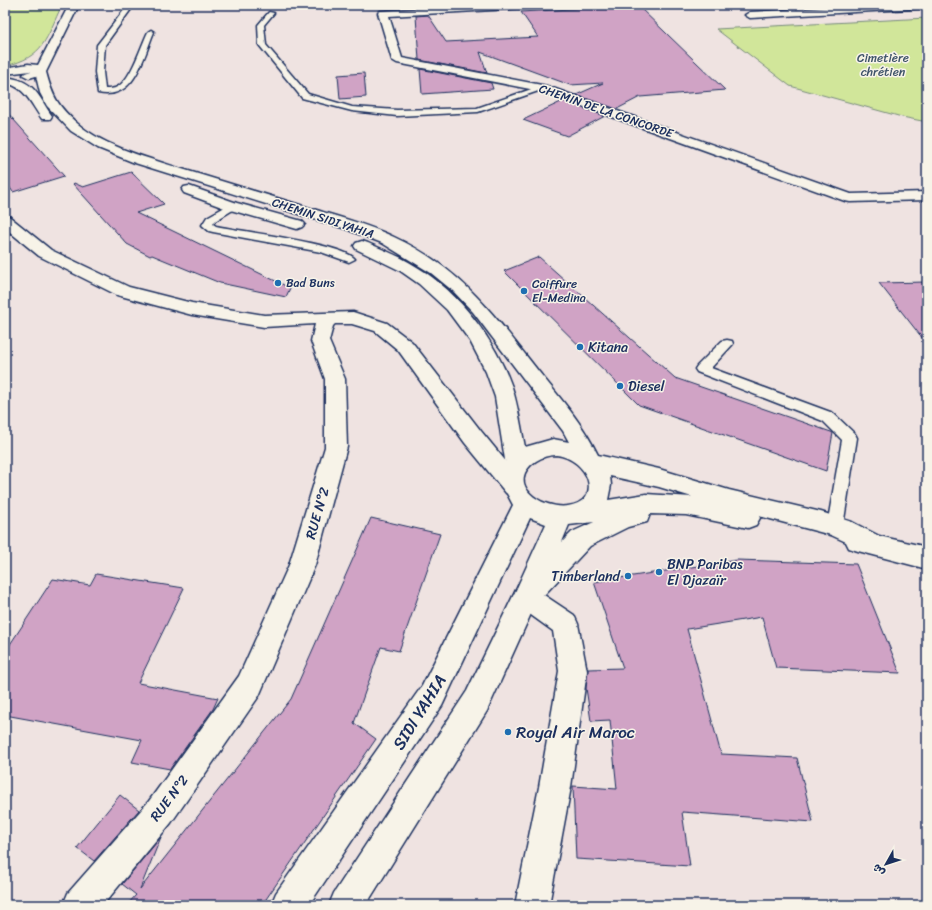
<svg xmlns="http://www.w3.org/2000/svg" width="932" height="910" font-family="Sriracha,'Playpen Sans Arabic',sans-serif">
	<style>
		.green { fill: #d1e69a; stroke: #768a7c }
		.building { fill: #d0a3c5; stroke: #1b2f5e }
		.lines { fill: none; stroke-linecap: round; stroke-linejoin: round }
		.service-casing { stroke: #1b2f5e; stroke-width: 3 }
		.minor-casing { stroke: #1b2f5e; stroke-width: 3 }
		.secondary-casing { stroke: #1b2f5e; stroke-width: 3 }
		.service { fill: #f7f3e8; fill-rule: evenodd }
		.minor { fill: #f7f3e8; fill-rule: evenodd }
		.secondary { fill: #f7f3e8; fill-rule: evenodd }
		.poi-dot { fill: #1f6fb2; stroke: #f7f3e8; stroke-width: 1.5 }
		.labels { text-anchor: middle; stroke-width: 3; stroke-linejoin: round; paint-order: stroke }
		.far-park-label { font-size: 12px; fill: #3f546a; stroke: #f7f3e8 }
		.far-street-label { font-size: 12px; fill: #1b2f5e; stroke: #f7f3e8 }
		.far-poi-label { font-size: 12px; fill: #1b2f5e; stroke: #f7f3e8; text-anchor: start }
		.poi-label { font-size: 14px; fill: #1b2f5e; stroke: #f7f3e8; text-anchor: start }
		.street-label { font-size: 14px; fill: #1b2f5e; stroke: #f7f3e8 }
		.near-street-label { font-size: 17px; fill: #1b2f5e; stroke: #f7f3e8 }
		.near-poi-label { font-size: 17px; fill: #1b2f5e; stroke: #f7f3e8; text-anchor: start }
	</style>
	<rect width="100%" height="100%" fill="#efe3e1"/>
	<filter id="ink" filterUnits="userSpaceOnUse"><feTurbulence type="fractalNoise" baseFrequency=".025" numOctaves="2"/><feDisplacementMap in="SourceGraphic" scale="8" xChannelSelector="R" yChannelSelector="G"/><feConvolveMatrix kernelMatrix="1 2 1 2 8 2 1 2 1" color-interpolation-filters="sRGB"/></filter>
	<g filter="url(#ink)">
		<g class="green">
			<path d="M 5,5 L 62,5 C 46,38 45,57 5,66 Z"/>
			<polygon points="927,18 927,122 902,117 790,86 716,29"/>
		</g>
		<g class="building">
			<polygon points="637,5 725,90 640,97 617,109 576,95 603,83 570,85 480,52 487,73 419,60 416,16 428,15 446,42 538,37 521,12"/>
			<polygon points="420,69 491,83 493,89 422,94"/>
			<polygon points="364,73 366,97 340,99 338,75"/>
			<polygon points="563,101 605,116 567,136 523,120"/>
			<polygon points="5,110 64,176 13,192 5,181"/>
			<polygon points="131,172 164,204 136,213 290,288 286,297 220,283 152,255 150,256 127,244 73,184 74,183 83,187"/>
			<polygon points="539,257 675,378 831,432 833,433 826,471 639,405 504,271"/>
			<polygon points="927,282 927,344 879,283"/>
			<polygon points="371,518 440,534 399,651 381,647 354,723 376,739 262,905 127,905 136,895 122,884 161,837 140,889 291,699"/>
			<polygon points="737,560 856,564 900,673 776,668 762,617 687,629 721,754 797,758 813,822 682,812 690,866 576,859 573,786 617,789 610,720 591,721 586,688 588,669 623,668 594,582"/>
			<polygon points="96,574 184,588 138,683 218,698 213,709 170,769 132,762 142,740 5,715 5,652 53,579 90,585"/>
			<polygon points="120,795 139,810 94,861 77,848"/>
		</g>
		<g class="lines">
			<defs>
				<g id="service">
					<path d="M 128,5 L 134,5 L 105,45 L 103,72 L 105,89 C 109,89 114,89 117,87 C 131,80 141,46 148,32 L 151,30 L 154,32 C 143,58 135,101 98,93 L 95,72 L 97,45 Z"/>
					<polygon points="269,12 274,13 264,25 266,45 308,94 352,107 397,110 477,108 540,86 543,86 547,88 478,112 397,116 352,111 302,98 259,45 258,25"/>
					<path d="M 232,203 L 236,204 L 237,206 L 236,208 L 215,221 L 213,224 L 216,226 C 239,231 344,244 355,259 L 349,262 L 321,252 L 213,232 L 209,231 L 202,225 L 207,217 Z"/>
					<polygon points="727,340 732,341 733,344 711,368 833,413 855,434 857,438 843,526 841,531 835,533 829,531 827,526 842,440 823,421 697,372 695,369 697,366 722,341"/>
				</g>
				<g id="minor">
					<polygon points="476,5 531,5 526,8 389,16 402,58 547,86 851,194 927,192 927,200 850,202 845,201 540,91 397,63 392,60 378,13 380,11"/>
					<polygon points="878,5 927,5 927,8 750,18 745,15 750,12"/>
					<polygon points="5,215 10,217 51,250 129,287 192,303 264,315 353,312 387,323 412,342 481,431 522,481 525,487 522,493 514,496 506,493 465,443 398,350 375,331 352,324 335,324 333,326 329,341 345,379 347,447 315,565 259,696 171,823 103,905 63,905 68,893 149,801 239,676 289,565 325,447 325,379 311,341 315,324 264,327 192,315 117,295 39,256 5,228"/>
					<polygon points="526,585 535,589 574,615 578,624 587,671 571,787 549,905 515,905 539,787 559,671 553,631 517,605 513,597 517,589"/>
				</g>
				<g id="secondary">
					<path d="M 69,5 L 79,5 L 46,72 C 53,98 58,106 78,124 C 103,146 151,159 182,169 C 224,182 267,195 310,208 C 338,217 367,224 394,237 C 461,268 495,316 539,372 C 561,399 583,424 598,455 L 659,469 L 729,490 L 821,512 L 852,522 L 879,536 L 927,547 L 927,569 L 858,551 L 849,548 L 846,542 L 831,535 L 759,516 L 760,518 L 756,525 L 748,528 L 686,515 L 650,514 L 647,522 L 628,527 L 590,546 L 545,594 L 539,596 L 487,711 L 366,905 L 329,905 L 334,893 L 467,691 L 516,590 L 546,524 L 530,518 L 442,706 L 309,905 L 271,905 L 276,893 L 422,686 L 513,505 L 503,486 L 502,478 L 506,466 L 495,397 L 486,372 L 470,341 L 447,310 L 419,284 L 399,270 L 356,249 L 354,246 L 356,243 L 362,241 L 368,243 C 384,250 402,257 417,267 C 460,293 495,340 512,387 C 518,406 521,427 525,447 L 553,439 L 569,442 L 563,431 L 473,312 L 453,291 L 431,273 L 382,243 L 346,229 L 135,163 L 98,148 L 71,131 L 47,106 L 40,93 L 36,76 L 29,78 L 23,75 L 25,73 L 31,71 L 5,74 L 5,68 L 28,64 L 38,65 ZM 556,455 C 589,459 604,501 568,506 C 541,510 504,483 536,461 C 542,457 549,455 556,455 ZM 610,476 L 659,487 L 692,497 L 646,494 L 608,500 L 611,485 ZM 594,522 L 572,532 L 562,542 L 569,525 Z"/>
					<path d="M 5,77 C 34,80 37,94 52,116 L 50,119 L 42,119 C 31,104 25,86 5,83 Z"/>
					<polygon points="189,186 237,203 302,221 305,224 302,227 297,229 227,209 184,193 182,190 184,187"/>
				</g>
			</defs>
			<use href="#service" class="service-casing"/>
			<use href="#minor" class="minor-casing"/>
			<use href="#secondary" class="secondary-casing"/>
			<use href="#service" class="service"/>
			<use href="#minor" class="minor"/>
			<use href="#secondary" class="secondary"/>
		</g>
	</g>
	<g class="poi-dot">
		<circle cx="278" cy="283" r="4"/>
		<circle cx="524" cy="291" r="4"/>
		<circle cx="580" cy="347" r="4"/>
		<circle cx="620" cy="386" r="4"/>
		<circle cx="659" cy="572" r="4"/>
		<circle cx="628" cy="576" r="4"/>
		<circle cx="508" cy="732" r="4"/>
	</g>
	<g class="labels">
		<g class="far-park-label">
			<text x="883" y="62">Cimetière<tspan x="883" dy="14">chrétien</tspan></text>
		</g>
		<g class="far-street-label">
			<text transform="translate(606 111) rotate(19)" y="4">CHEMIN DE LA CONCORDE</text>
			<text transform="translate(323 218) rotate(18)" y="4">CHEMIN SIDI YAHIA</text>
		</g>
		<g class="far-poi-label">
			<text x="286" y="287">Bad Buns</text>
			<text x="532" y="288">Coiffure<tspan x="532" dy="14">El-Medina</tspan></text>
		</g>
		<g class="poi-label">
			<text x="588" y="352">Kitana</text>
			<text x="628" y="391">Diesel</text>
			<text x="667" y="569">BNP Paribas<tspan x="667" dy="16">El Djazaïr</tspan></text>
			<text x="620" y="581" text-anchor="end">Timberland</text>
		</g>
		<g class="street-label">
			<text transform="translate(317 513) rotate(-74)" y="5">RUE N°2</text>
			<text transform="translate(169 798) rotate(-53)" y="5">RUE N°2</text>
		</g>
		<g class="near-street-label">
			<text transform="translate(419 712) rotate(-58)" y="6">SIDI YAHIA</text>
		</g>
		<g class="near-poi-label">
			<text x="516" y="738">Royal Air Maroc</text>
		</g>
	</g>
	<rect width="932" height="910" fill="none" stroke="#f7f3e8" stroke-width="20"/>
	<rect x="10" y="10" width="912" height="890" fill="none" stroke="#1b2f5e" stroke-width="1.5" filter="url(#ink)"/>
	<g transform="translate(886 864) rotate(231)" stroke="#f7f3e8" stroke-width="3" paint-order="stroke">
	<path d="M0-3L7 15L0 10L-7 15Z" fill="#1b2f5e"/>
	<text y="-6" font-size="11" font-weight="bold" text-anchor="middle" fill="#1b2f5e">ش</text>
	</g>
</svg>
